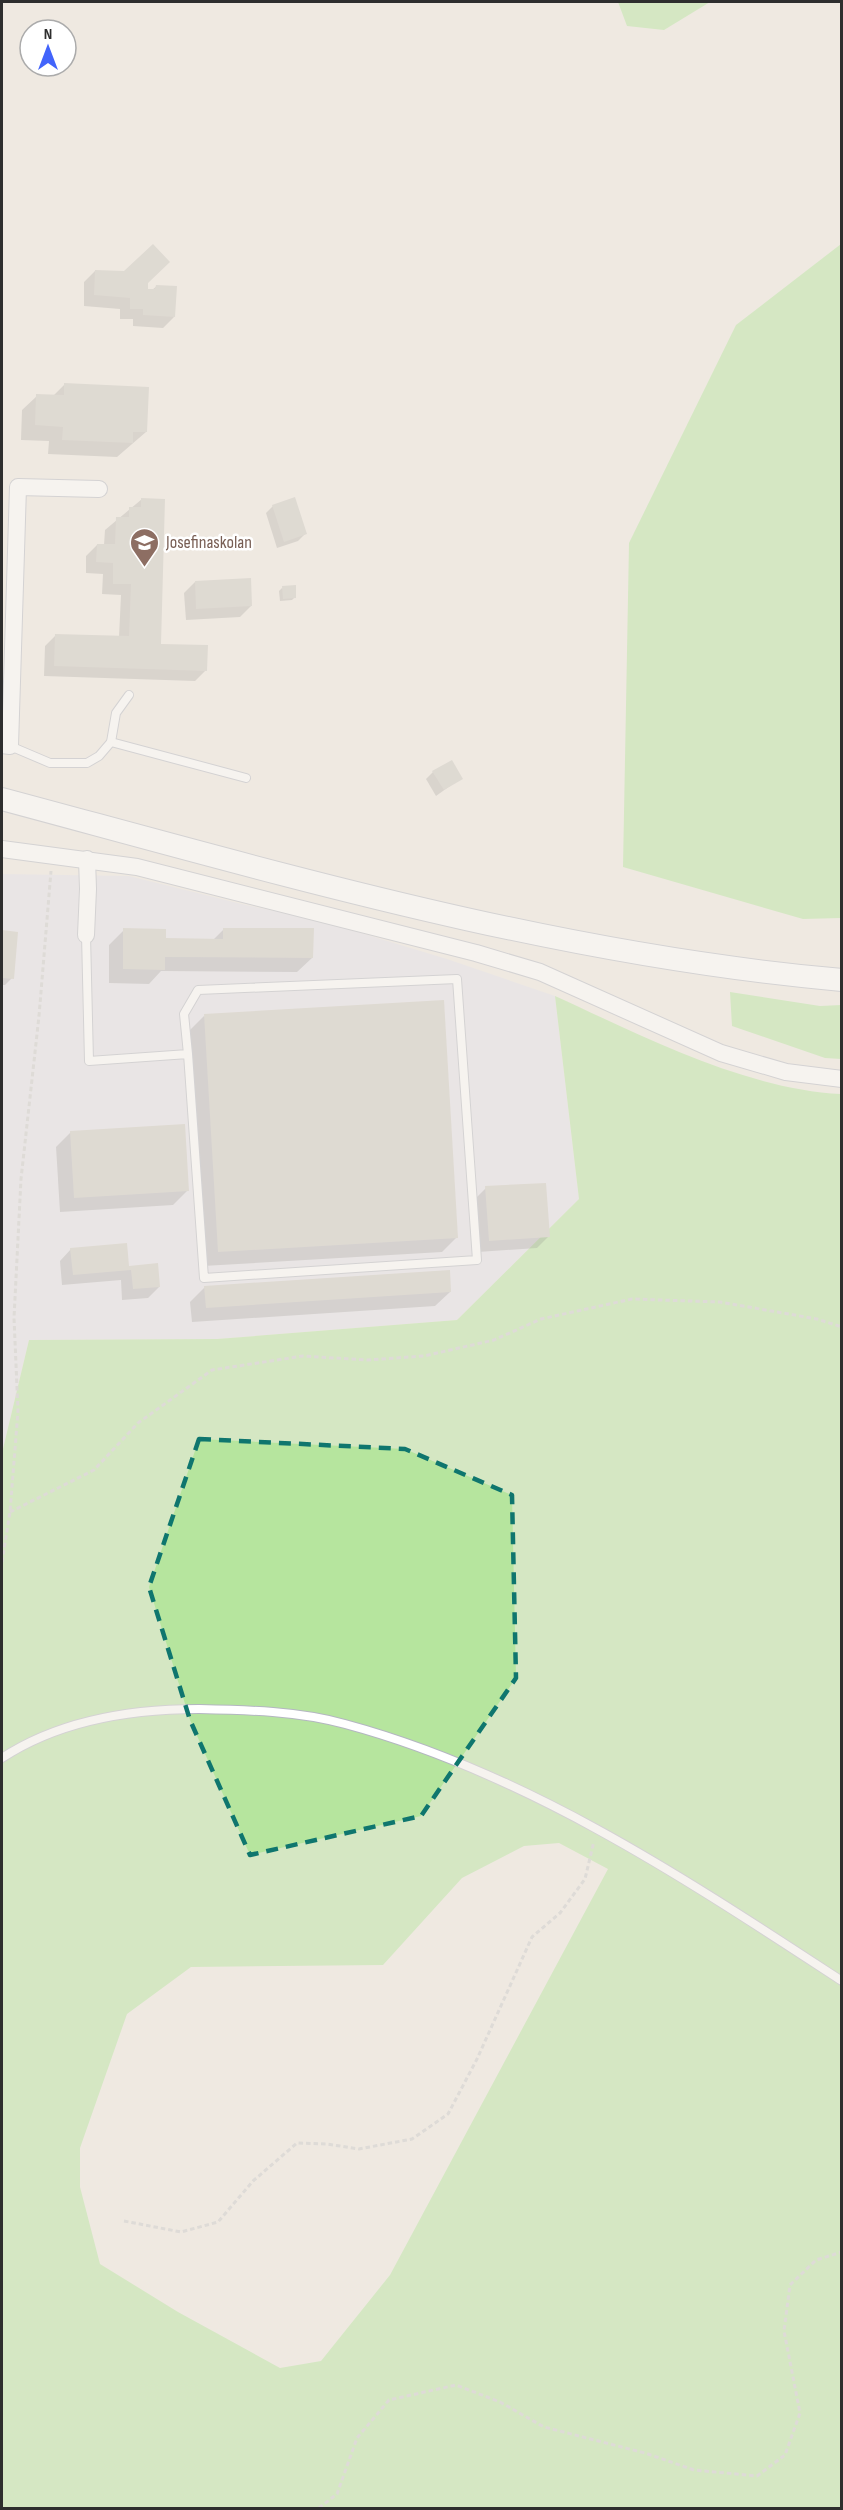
<svg xmlns="http://www.w3.org/2000/svg" width="843" height="2510" font-family="'Sofia Sans Condensed',sans-serif">
	<style>
		.industrial { fill: #e3e1e8 }
		.green { fill: #b6e59e; fill-rule: evenodd }
		.shadow { fill: #0003 }
		.building { fill: #cbc7bf }
		.lines { fill: none; stroke-linecap: round; stroke-linejoin: round }
		.lane-casing { stroke: #b4b7c1; stroke-width: 10 }
		.street-casing { stroke: #b4b7c1; stroke-width: 18 }
		.secondary-casing { stroke: #b4b7c1; stroke-width: 24 }
		.path { stroke: #c9c9c9; stroke-width: 3; stroke-dasharray: 4.5 3; stroke-linecap: butt }
		.lane { stroke: #fff; stroke-width: 8 }
		.street { stroke: #fff; stroke-width: 16 }
		.secondary { stroke: #fff; stroke-width: 22 }
		.marked { fill: none; stroke: #0f766e; stroke-width: 4.5; stroke-dasharray: 12 8; stroke-linejoin: round }
		.labels { text-anchor: middle; stroke-width: 5; stroke-linejoin: round; paint-order: stroke }
		.education-label { font-size: 18px; fill: #785e54; stroke: #fff; text-anchor: start }
	</style>
	<rect width="100%" height="100%" fill="#efe9e1"/>
	<polygon class="industrial" points="2,874 129,876 246,905 318,920 447,959 555,996 579,1199 457,1320 217,1339 29,1340 2,1453"/>
	<g class="green">
		<polygon points="618,2 710,2 664,30 627,26"/>
		<polygon points="841,244 841,918 803,919 623,867 629,543 736,325"/>
		<polygon points="730,992 820,1006 841,1005 841,1059 825,1058 732,1026"/>
		<path d="M 555,996 C 643,1036 744,1089 841,1094 L 841,2508 L 2,2508 L 2,1453 L 29,1340 L 217,1339 L 457,1320 L 579,1199 ZM 559,1843 L 608,1869 L 390,2275 L 321,2361 L 280,2368 L 178,2312 L 100,2264 L 80,2187 L 80,2148 L 127,2014 L 191,1967 L 383,1965 L 462,1878 L 524,1846 Z"/>
	</g>
	<g class="shadow">
		<polygon points="95,271 147,283 146,290 152,290 157,286 174,317 163,328 133,326 133,319 120,319 120,309 84,306 84,282"/>
		<polygon points="65,384 146,432 117,457 48,454 49,441 21,440 22,410 37,396 53,396"/>
		<polygon points="142,499 159,645 206,670 195,681 44,676 45,646 56,635 119,637 121,595 102,594 103,574 86,573 86,556 97,545 104,545 105,530"/>
		<polygon points="273,506 305,534 298,541 277,548 266,513"/>
		<polygon points="195,582 251,606 240,617 186,620 184,593"/>
		<polygon points="282,588 295,597 292,600 280,601 279,591"/>
		<polygon points="433,772 461,778 436,796 426,779"/>
		<polygon points="224,929 312,958 297,972 161,971 149,984 109,983 109,945 124,930 165,940 213,940"/>
		<polygon points="2,932 16,933 12,978 5,985 2,985"/>
		<polygon points="204,1016 457,1237 442,1252 203,1266 190,1030"/>
		<polygon points="71,1132 188,1190 173,1205 60,1212 56,1147"/>
		<polygon points="486,1188 548,1237 537,1248 478,1252 475,1199"/>
		<polygon points="71,1249 128,1268 159,1287 148,1298 122,1300 121,1280 62,1285 60,1261"/>
		<polygon points="205,1287 450,1292 435,1306 192,1322 190,1302"/>
	</g>
	<g class="building">
		<polygon points="153,244 170,262 148,283 148,289 155,289 156,285 177,286 175,317 143,315 143,309 130,309 130,298 94,295 95,270 124,271"/>
		<polygon points="64,383 149,387 147,432 133,432 133,443 62,440 63,427 35,425 36,394 64,395"/>
		<polygon points="295,497 307,534 284,542 272,505"/>
		<polygon points="141,498 165,499 161,644 208,645 207,671 54,666 55,634 129,636 131,584 113,584 113,563 96,562 97,544 115,544 116,517 129,517 129,507 141,507"/>
		<polygon points="251,578 252,606 196,609 195,581"/>
		<polygon points="296,585 296,598 283,599 282,586"/>
		<polygon points="452,760 463,779 444,790 432,771"/>
		<polygon points="123,928 166,929 166,938 223,939 223,928 314,928 313,958 165,957 165,970 123,969"/>
		<polygon points="2,930 18,932 14,979 2,978"/>
		<polygon points="444,1000 458,1238 218,1252 204,1014"/>
		<polygon points="185,1124 189,1191 74,1198 70,1131"/>
		<polygon points="546,1183 550,1237 489,1241 485,1186"/>
		<polygon points="127,1243 129,1266 158,1263 160,1287 133,1289 131,1270 73,1275 70,1248"/>
		<polygon points="450,1270 451,1292 206,1308 204,1286"/>
	</g>
	<g class="lines">
		<defs>
			<g id="lane">
				<polyline points="111,742 246,778"/>
				<polyline points="10,746 50,763 87,763 99,756 111,742 116,713 129,695"/>
				<polyline points="86,935 89,1061 188,1054 204,1278 477,1260 457,979 198,990 184,1014 188,1054"/>
				<path d="M 2,1758 C 60,1720 130,1709 199,1709 C 248,1710 298,1711 345,1724 C 527,1773 686,1879 842,1981"/>
			</g>
			<g id="street">
				<polyline points="2,745 10,746 18,487 99,489"/>
				<polyline points="2,849 137,867 476,953 540,972 721,1053 786,1072 842,1079"/>
				<polyline points="86,935 88,889 87,859"/>
			</g>
			<path id="secondary" d="M 2,799 C 278,873 555,955 842,980"/>
		</defs>
		<use href="#lane" class="lane-casing"/>
		<use href="#street" class="street-casing"/>
		<use href="#secondary" class="secondary-casing"/>
		<g class="path">
			<polyline points="10,1512 94,1470 138,1423 212,1370 303,1356 367,1360 424,1356 494,1340 541,1319 632,1299 720,1302 817,1319 842,1327"/>
			<polyline points="2,1562 10,1512 18,1411 14,1318 21,1179 39,1016 51,871"/>
			<polyline points="124,2221 181,2232 218,2222 253,2181 297,2143 327,2144 359,2149 412,2139 448,2114 477,2059 532,1937 560,1913 585,1879 594,1841"/>
			<polyline points="319,2508 337,2494 357,2438 389,2400 456,2385 500,2402 544,2427 645,2453 694,2470 757,2476 785,2455 800,2413 784,2331 790,2285 816,2260 842,2252"/>
		</g>
		<use href="#lane" class="lane"/>
		<use href="#street" class="street"/>
		<use href="#secondary" class="secondary"/>
	</g>
	<path d="M0 0H843V2510H0ZM 199,1439 L 405,1449 L 512,1495 L 516,1678 L 421,1816 L 250,1855 L 190,1720 L 149,1587 Z" fill="#efe9e1" fill-opacity=".55" fill-rule="evenodd"/>
	<path class="marked" d="M 199,1439 L 405,1449 L 512,1495 L 516,1678 L 421,1816 L 250,1855 L 190,1720 L 149,1587 Z"/>
	<defs>
		<symbol id="school-pin" viewBox="-11 -11 22 30"><path d="M0 17L-7.5 6A9.5 9.5 0 1 1 7.5 6Z" fill="#8d6e63" stroke="#fff"/><path d="M0-5L7-2L0 1L-7-2ZM-4 1L0 2.5L4 1V4Q0 6-4 4Z" fill="#fff"/></symbol>
	</defs>
	<g fill-rule="evenodd">
		<use href="#school-pin" x="128" y="526" width="33" height="45"/>
	</g>
	<g class="labels">
		<g class="education-label">
			<text x="166" y="548">Josefinaskolan</text>
		</g>
	</g>
	<rect width="843" height="2510" fill="none" stroke="#2e2e2e" stroke-width="6"/>
	<g transform="translate(48 48)"><circle r="28" fill="#ffffff" stroke="#ababab" stroke-width="1.5"/>
	<path d="M0-4.5L10 22L0 15L-10 22Z" fill="#4264fb"/>
	<text y="-9" font-size="16" font-weight="bold" text-anchor="middle" fill="#2e2e2e">N</text>
	</g>
</svg>
